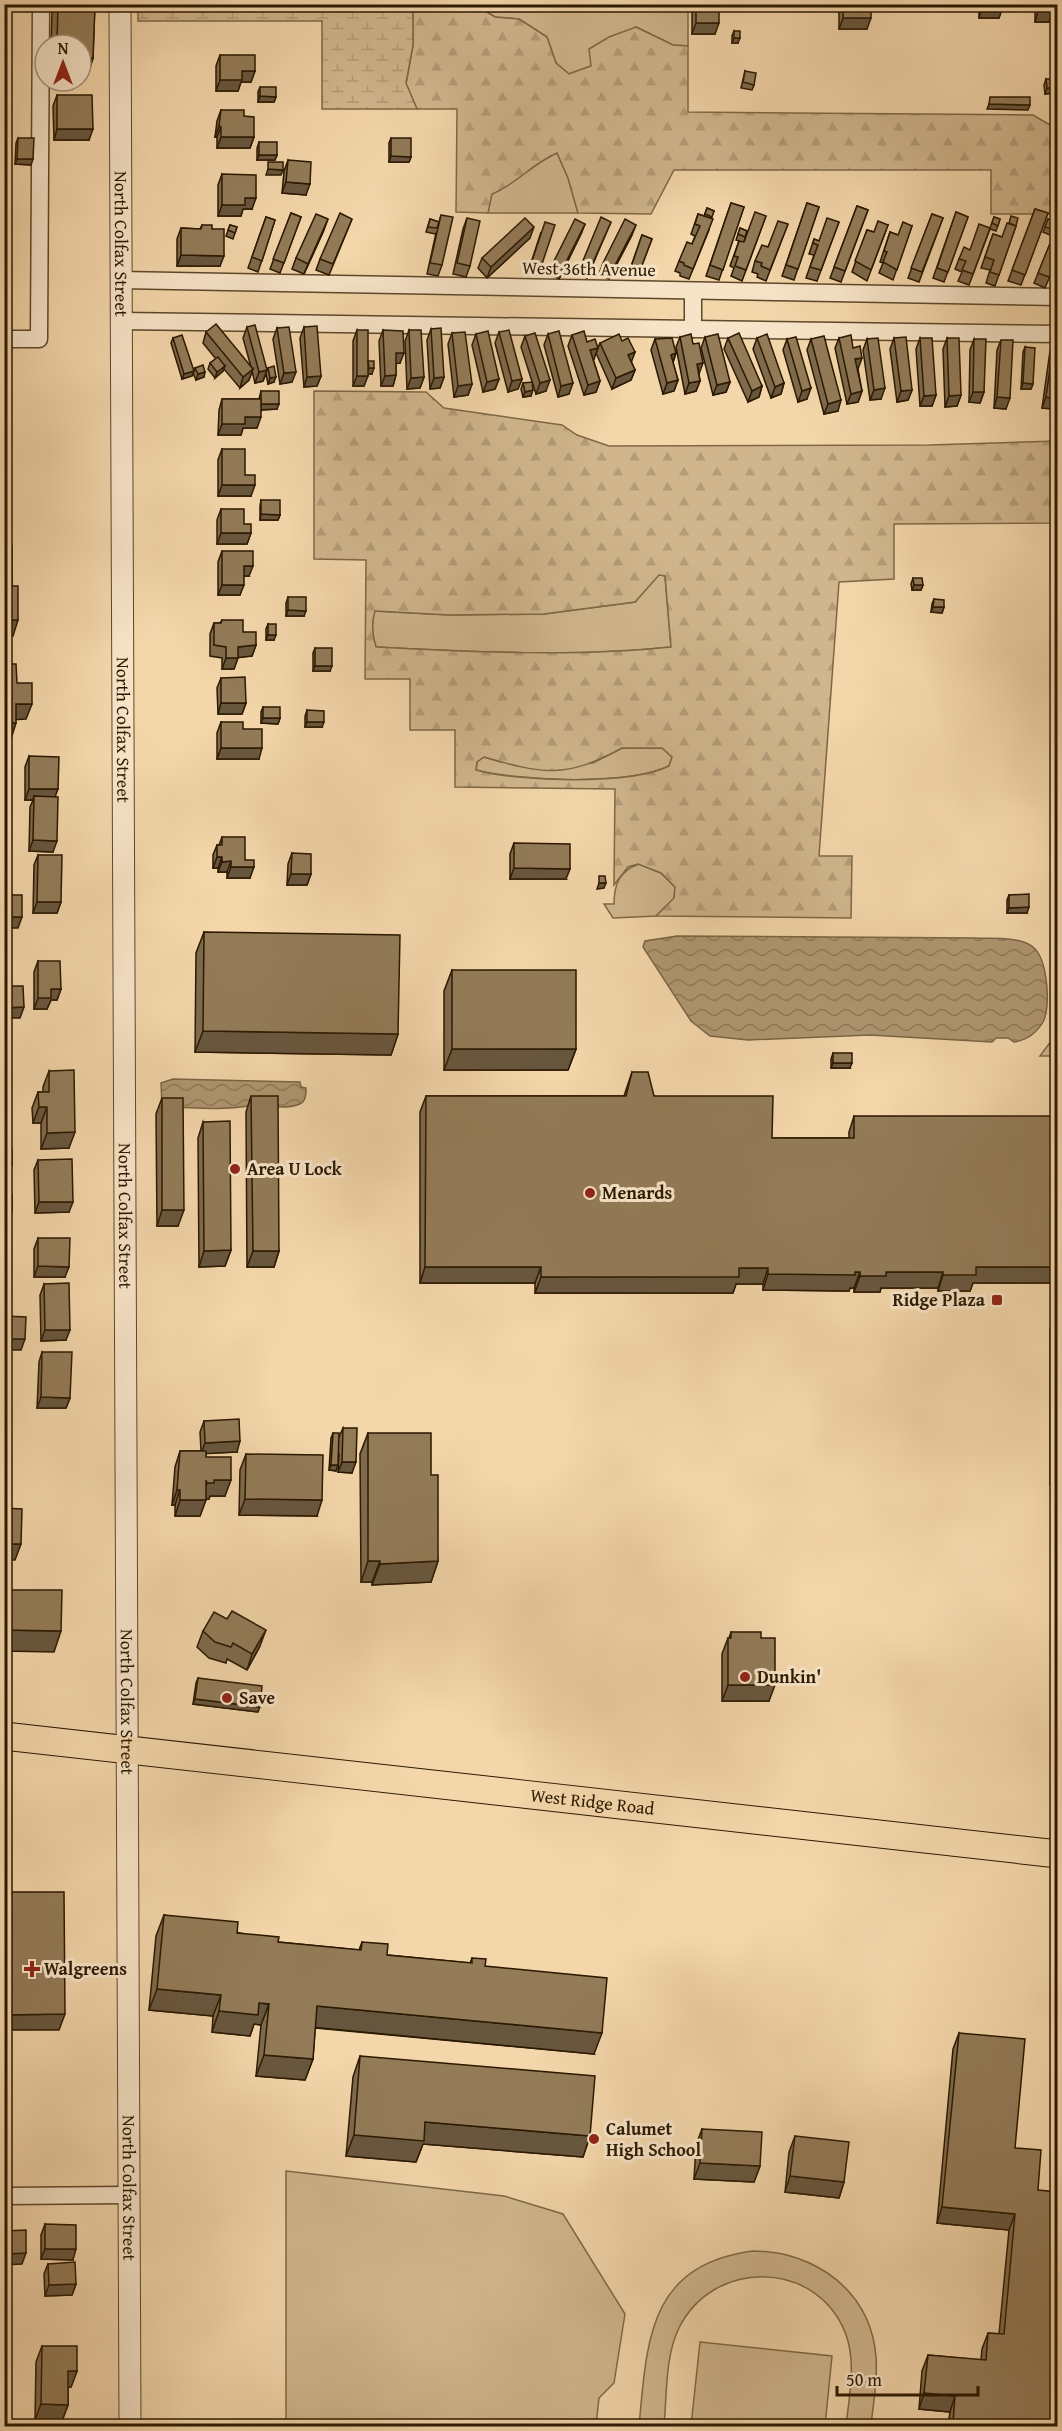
<svg xmlns="http://www.w3.org/2000/svg" width="1062" height="2431" font-family="'Gentium Book Plus',serif">
	<style>
		.grass { fill: #d1b68d; stroke: #7e6846; stroke-width: 1.5 }
		.forest { fill: url(#forest-firs); stroke: #7e6846; stroke-width: 1.5; fill-rule: evenodd }
		.wetland { fill: url(#wetland-marsh); stroke: #7e6846; stroke-width: 1.5 }
		.water { fill: url(#water-waves); stroke: #7a6443; stroke-width: 1.5 }
		.lines { fill: none; stroke-linecap: round; stroke-linejoin: round }
		.minor-casing { stroke: #5d482a; stroke-width: 19 }
		.tertiary-casing { stroke: #5d482a; stroke-width: 23 }
		.primary-casing { stroke: #2b1900; stroke-width: 29 }
		.minor { stroke: #f7e4c8; stroke-width: 16 }
		.tertiary { stroke: #f7e4c8; stroke-width: 21 }
		.primary { stroke: #f3d6aa; stroke-width: 27 }
		.wall { fill: #7e6a4c; stroke: #2b1900; stroke-width: 1.5 }
		.shaded-wall { fill: #67563e; stroke: #2b1900; stroke-width: 1.5 }
		.building { fill: #937b58; stroke: #2b1900; stroke-width: 1.5 }
		.poi-dot { fill: #8f2418; stroke: #f7e4c8; stroke-width: 2 }
		.labels { text-anchor: middle; stroke-width: 6; stroke-linejoin: round; paint-order: stroke }
		.street-label { font-size: 18px; fill: #2b1900; stroke: #f7e4c8 }
		.poi-label { font-size: 18px; font-weight: bold; fill: #2b1900; stroke: #f7e4c8; text-anchor: start }
	</style>
	<defs>
		<pattern id="forest-firs" width="22" height="20" patternUnits="userSpaceOnUse" patternTransform="scale(1.5)"><rect width="22" height="20" fill="#d1b68d"/><path d="M5 1l3.5 6h-7zM16 11l3.5 6h-7z" fill="#b49c78"/></pattern>
		<pattern id="wetland-marsh" width="20" height="14" patternUnits="userSpaceOnUse" patternTransform="scale(1.5)"><rect width="20" height="14" fill="#d1b68d"/><path d="M1 5h8M5 5V1M11 12h8M15 12V8" fill="none" stroke="#b49c78"/></pattern>
		<pattern id="water-waves" width="16" height="10" patternUnits="userSpaceOnUse" patternTransform="scale(1.5)"><rect width="16" height="10" fill="#af9670"/><path d="M0 5q4-4 8 0t8 0" fill="none" stroke="#8f7a5a"/></pattern>
	</defs>
	<rect width="100%" height="100%" fill="#f3d6aa"/>
	<filter id="stains"><feTurbulence type="fractalNoise" baseFrequency=".00333" numOctaves="4"/><feColorMatrix values="0 0 0 0 .2 0 0 0 0 .09 0 0 0 0 .02 0 0 0 .5 -.17"/></filter>
	<radialGradient id="worn" r=".72"><stop offset=".6" stop-color="#630" stop-opacity="0"/><stop offset="1" stop-color="#630" stop-opacity=".3"/></radialGradient>
	<g class="grass">
		<polygon points="475,5 688,5 688,46 673,45 636,27 591,66 569,74 556,63 547,37 519,19 495,17"/>
		<path d="M 557,153 L 568,178 L 578,213 L 488,213 L 491,194 C 517,184 531,164 557,153 Z"/>
		<path d="M 659,574 L 665,576 L 671,647 C 577,657 471,652 376,647 C 372,634 371,624 374,611 L 450,615 L 544,614 L 635,602 Z"/>
		<path d="M 622,748 L 662,748 L 672,757 L 669,766 C 628,786 521,781 476,770 L 477,762 L 484,757 L 501,762 L 593,763 Z"/>
		<path d="M 639,864 L 661,873 L 675,887 L 674,899 L 656,916 L 613,918 L 604,904 L 614,904 C 614,885 619,871 639,864 Z"/>
		<polygon points="286,2171 504,2196 563,2214 625,2314 614,2383 599,2398 596,2426 286,2426"/>
		<path d="M 753,2251 C 816,2251 871,2292 876,2357 C 878,2380 873,2404 871,2426 L 846,2426 C 849,2396 857,2362 845,2332 C 815,2259 713,2259 679,2328 C 665,2356 667,2395 664,2426 L 639,2426 C 647,2341 648,2265 753,2251 Z"/>
		<polygon points="700,2342 832,2356 825,2426 691,2426"/>
	</g>
	<g class="forest">
		<path d="M 425,4 L 475,5 L 495,17 L 519,19 L 547,37 L 556,63 L 569,74 L 591,66 L 589,49 L 609,37 L 636,27 L 673,45 L 688,46 L 688,112 L 1033,115 L 1057,129 L 1057,214 L 991,214 L 991,170 L 674,170 L 651,214 L 578,213 L 568,178 L 557,153 C 531,164 517,184 492,194 L 488,213 L 456,212 L 457,109 L 417,109 L 406,84 L 413,45 L 413,7 Z"/>
		<path d="M 314,391 L 426,392 L 444,408 L 562,425 L 577,435 L 609,446 L 929,445 L 1057,441 L 1057,523 L 894,524 L 894,579 L 839,582 L 819,856 L 852,856 L 851,918 L 656,916 L 674,898 L 675,887 L 661,873 L 638,864 L 628,867 L 614,885 L 615,789 L 455,787 L 455,730 L 410,730 L 410,679 L 365,679 L 366,560 L 314,559 ZM 659,575 L 665,576 L 671,647 C 578,657 470,652 376,647 C 372,635 371,624 375,611 L 450,615 L 544,614 L 635,602 ZM 622,748 L 662,748 L 672,757 L 669,766 C 631,785 517,782 476,770 L 477,762 L 484,757 C 543,774 565,779 622,748 Z"/>
		<polygon points="1057,1033 1057,1056 1040,1056"/>
	</g>
	<polygon class="wetland" points="138,5 413,5 413,45 406,83 417,109 322,109 322,21 138,21"/>
	<g class="water">
		<path d="M 677,936 L 975,938 C 992,939 1019,936 1033,947 C 1048,959 1051,1008 1043,1022 C 1036,1034 1027,1040 1014,1042 L 1008,1038 L 996,1038 L 992,1042 L 870,1035 L 748,1040 L 710,1036 L 691,1021 L 643,947 L 645,941 Z"/>
		<path d="M 173,1079 L 300,1082 L 301,1087 L 306,1088 C 306,1094 306,1101 300,1104 C 284,1111 265,1103 249,1106 C 218,1111 192,1107 162,1107 L 161,1083 Z"/>
	</g>
	<g class="lines">
		<defs>
			<g id="minor">
				<polyline points="120,280 1058,297"/>
				<polyline points="693,291 693,329"/>
				<polyline points="121,321 1058,334"/>
				<polyline points="4,339 39,339 41,4"/>
				<polyline points="4,2196 129,2195"/>
			</g>
			<g id="tertiary">
				<path id="s1" d="M 120,4 L 130,2426"/>
			</g>
			<g id="primary">
				<path id="s2" d="M 4,1736 L 1058,1854"/>
			</g>
		</defs>
		<use href="#minor" class="minor-casing"/>
		<use href="#tertiary" class="tertiary-casing"/>
		<use href="#primary" class="primary-casing"/>
		<use href="#minor" class="minor"/>
		<use href="#tertiary" class="tertiary"/>
		<use href="#primary" class="primary"/>
	</g>
	<g class="wall">
		<polygon points="54,4 95,4 93,58 88,74 81,45 51,45 52,10"/>
		<polygon points="692,4 727,4 725,10 719,10 715,34 692,34"/>
		<polygon points="839,4 871,4 867,29 839,29"/>
		<polygon points="979,4 1003,4 999,18 979,18"/>
		<polygon points="1009,4 1053,4 1049,22 1035,22 1035,6 1009,6"/>
		<polygon points="734,31 738,43 732,43 732,36"/>
		<polygon points="220,55 255,71 251,82 241,82 238,91 216,91 216,66"/>
		<polygon points="745,71 754,85 752,90 741,88"/>
		<polygon points="1046,79 1053,93 1045,94 1044,85"/>
		<polygon points="260,87 276,97 274,102 258,102 258,92"/>
		<polygon points="57,95 89,140 54,140 53,106"/>
		<polygon points="221,110 244,116 254,137 250,148 217,148 217,137 215,137 217,121"/>
		<polygon points="18,138 31,165 15,164 16,143"/>
		<polygon points="391,138 411,157 409,162 389,162 389,143"/>
		<polygon points="259,142 277,155 275,160 257,160 257,148"/>
		<polygon points="288,160 306,195 282,193 284,171"/>
		<polygon points="222,174 252,209 243,209 241,216 218,216 218,185"/>
		<polygon points="731,203 744,207 719,280 706,276"/>
		<polygon points="807,203 819,207 794,280 782,276"/>
		<polygon points="857,206 868,210 841,282 830,278"/>
		<polygon points="707,208 714,211 711,218 709,230 689,279 680,276 680,273 675,271 679,261 692,244 695,236 691,234 698,214 704,216"/>
		<polygon points="1035,209 1048,213 1021,285 1008,281"/>
		<polygon points="956,212 968,217 944,282 933,278"/>
		<polygon points="291,213 301,217 280,273 270,269"/>
		<polygon points="932,214 943,218 919,282 908,278"/>
		<polygon points="441,215 442,265 438,276 427,274 436,233 435,234 426,232 430,219 439,222"/>
		<polygon points="766,216 742,281 731,276 734,268 730,266 739,241 736,240 740,228 747,231 744,242"/>
		<polygon points="266,217 275,220 258,272 248,268"/>
		<polygon points="994,217 1000,219 996,231 990,229 969,285 958,281 962,272 955,269 959,259 970,250 990,228"/>
		<polygon points="467,218 470,266 466,277 453,274 463,229"/>
		<polygon points="352,219 329,275 316,270 320,259"/>
		<polygon points="1048,219 1055,222 1050,235 1043,232"/>
		<polygon points="611,222 587,278 578,274 582,263"/>
		<polygon points="839,222 817,281 806,278 814,255 809,254 814,239 819,241"/>
		<polygon points="585,224 581,234 559,279 550,274 553,263"/>
		<polygon points="788,224 766,281 757,277 758,274 752,272 755,261"/>
		<polygon points="1058,224 1058,257 1045,288 1034,283"/>
		<polygon points="202,225 212,229 220,266 177,266 177,239 181,228 200,229"/>
		<polygon points="230,225 237,227 233,239 226,236"/>
		<polygon points="888,225 867,281 852,272 867,230 874,232"/>
		<polygon points="912,226 893,280 879,273 883,263 880,262 890,232 898,235"/>
		<polygon points="1015,226 1016,226 995,286 986,283 990,270 981,268 993,234 1002,237"/>
		<polygon points="324,230 304,274 292,269 296,258"/>
		<polygon points="541,232 542,264 538,275 528,272"/>
		<polygon points="632,235 609,279 599,274 603,263"/>
		<polygon points="642,235 652,239 637,278 628,275"/>
		<polygon points="530,238 487,278 478,268 482,258"/>
		<polygon points="247,327 267,370 268,368 274,382 268,384 266,374 263,381 255,383 252,371 249,380 240,388 224,369 223,371 215,378 208,369 210,363 216,359 203,343 206,332 251,367 243,338"/>
		<polygon points="304,327 321,376 317,386 304,387 300,338"/>
		<polygon points="277,328 292,382 280,384 273,339"/>
		<polygon points="431,329 444,377 440,388 430,389 427,340"/>
		<polygon points="357,330 372,374 368,374 364,386 353,386 353,341"/>
		<polygon points="383,330 400,363 396,363 396,375 393,386 381,386 379,341"/>
		<polygon points="409,330 424,377 420,388 407,389 405,341"/>
		<polygon points="499,332 522,379 518,389 508,392 495,343"/>
		<polygon points="452,333 472,384 468,395 454,397 448,344"/>
		<polygon points="476,334 499,379 495,389 483,392 472,345"/>
		<polygon points="548,334 569,394 558,397 544,345"/>
		<polygon points="572,335 587,342 594,359 593,359 600,381 596,392 584,395 568,346"/>
		<polygon points="525,336 546,391 536,394 521,347"/>
		<polygon points="680,337 699,374 700,381 696,391 685,394 676,347"/>
		<polygon points="705,337 730,382 726,392 713,395 701,348"/>
		<polygon points="173,338 194,371 192,376 182,379 171,343"/>
		<polygon points="728,338 762,386 759,397 748,402 724,349"/>
		<polygon points="757,338 784,383 781,394 771,398 753,349"/>
		<polygon points="839,338 858,369 862,391 858,402 847,404 835,348"/>
		<polygon points="894,338 912,390 908,400 897,402 890,349"/>
		<polygon points="920,338 936,395 932,406 920,406 916,349"/>
		<polygon points="947,338 961,395 957,406 945,407 943,349"/>
		<polygon points="655,339 676,353 673,363 678,380 674,391 663,394 651,350"/>
		<polygon points="787,339 807,399 798,402 783,350"/>
		<polygon points="811,339 838,411 824,414 807,350"/>
		<polygon points="867,339 881,399 870,400 863,350"/>
		<polygon points="974,339 984,392 980,403 969,402 970,350"/>
		<polygon points="1001,340 1006,409 994,408 997,350"/>
		<polygon points="1054,340 1054,409 1042,408 1050,351"/>
		<polygon points="622,341 635,352 631,361 635,370 631,380 612,389 596,353 600,343"/>
		<polygon points="1025,347 1033,384 1031,389 1021,389 1023,352"/>
		<polygon points="195,368 204,377 196,380 193,373"/>
		<polygon points="523,383 531,396 523,397 521,389"/>
		<polygon points="261,391 277,409 261,410 257,428 243,428 241,435 218,435 219,410 222,399 259,399"/>
		<polygon points="222,449 245,475 251,496 218,496 218,460"/>
		<polygon points="261,500 280,515 278,520 260,520 260,506"/>
		<polygon points="221,509 244,524 251,533 247,544 217,544 217,520"/>
		<polygon points="222,551 249,576 244,576 240,595 218,595 218,562"/>
		<polygon points="913,578 923,585 921,590 912,590 911,584"/>
		<polygon points="288,597 304,616 286,616 286,603"/>
		<polygon points="934,599 944,607 942,613 931,612 932,604"/>
		<polygon points="222,620 243,632 256,645 252,656 238,657 234,669 222,669 222,658 210,656 210,634 214,623 220,623"/>
		<polygon points="268,624 274,640 266,640 266,629"/>
		<polygon points="315,648 330,671 313,671 313,653"/>
		<polygon points="221,678 246,703 242,714 218,714 217,688"/>
		<polygon points="263,707 280,718 278,724 261,723 261,712"/>
		<polygon points="307,710 322,727 305,727 305,716"/>
		<polygon points="221,722 243,729 259,759 217,759 217,733"/>
		<polygon points="29,756 55,797 53,852 29,851 30,807 33,800 25,800 25,767"/>
		<polygon points="222,837 245,860 250,878 227,878 227,872 218,872 218,868 213,868 213,855 217,845 219,845"/>
		<polygon points="514,843 566,879 510,879 510,854"/>
		<polygon points="292,853 311,874 307,885 287,885 288,864"/>
		<polygon points="38,855 61,902 57,913 33,913 34,865"/>
		<polygon points="1009,895 1027,913 1007,913 1007,900"/>
		<polygon points="204,932 398,1034 391,1055 195,1052 196,953"/>
		<polygon points="38,961 61,989 57,1000 51,1000 47,1009 34,1009 34,972"/>
		<polygon points="452,970 576,1049 568,1070 444,1070 444,991"/>
		<polygon points="833,1053 850,1068 831,1068 831,1059"/>
		<polygon points="49,1071 69,1148 41,1149 41,1123 33,1123 32,1108 38,1092 43,1092 43,1087"/>
		<polygon points="632,1072 654,1096 772,1138 849,1138 849,1132 854,1116 1058,1283 973,1283 970,1291 938,1291 938,1288 881,1288 880,1292 854,1292 854,1288 850,1288 849,1291 763,1290 763,1284 736,1284 733,1293 535,1293 535,1283 420,1283 420,1112 426,1096 624,1096"/>
		<polygon points="251,1096 279,1251 274,1267 247,1267 246,1112"/>
		<polygon points="162,1098 178,1226 157,1226 156,1114"/>
		<polygon points="203,1122 231,1250 225,1266 199,1267 198,1138"/>
		<polygon points="38,1160 69,1212 35,1213 34,1170"/>
		<polygon points="38,1238 65,1277 34,1277 34,1249"/>
		<polygon points="44,1284 66,1340 41,1341 40,1295"/>
		<polygon points="1055,1314 1058,1484 1050,1484 1050,1330"/>
		<polygon points="42,1352 70,1398 66,1408 37,1408 39,1362"/>
		<polygon points="204,1421 237,1452 206,1453 206,1457 225,1496 210,1496 209,1499 206,1499 200,1516 175,1516 175,1505 172,1505 175,1467 180,1451 201,1451 200,1432"/>
		<polygon points="343,1428 352,1473 338,1472 339,1453 336,1471 329,1470 331,1438 333,1433 339,1437"/>
		<polygon points="368,1433 431,1475 438,1561 431,1582 372,1585 372,1582 361,1582 360,1454"/>
		<polygon points="246,1454 317,1516 239,1515 240,1470"/>
		<polygon points="203,1631 260,1646 247,1670 227,1659 226,1663 209,1658 197,1647"/>
		<polygon points="731,1632 761,1638 769,1701 722,1701 722,1654 728,1638 729,1638"/>
		<polygon points="198,1678 258,1712 193,1704 196,1683"/>
		<polygon points="164,1915 278,1942 359,1950 362,1942 387,1955 470,1963 472,1958 485,1966 594,2054 315,2028 313,2059 305,2080 256,2076 261,2025 254,2024 250,2036 212,2032 213,2016 149,2010 156,1936"/>
		<polygon points="959,2033 1015,2148 1038,2190 1058,2427 948,2425 950,2412 919,2409 922,2371 928,2355 981,2360 982,2349 988,2333 999,2334 1009,2230 937,2223 953,2049"/>
		<polygon points="360,2056 590,2136 583,2157 423,2144 416,2162 346,2156 353,2077"/>
		<polygon points="702,2129 760,2166 754,2182 694,2179 696,2145"/>
		<polygon points="795,2136 844,2182 839,2198 785,2192 789,2152"/>
		<polygon points="45,2224 73,2260 41,2259 41,2235"/>
		<polygon points="48,2264 76,2284 72,2295 45,2296 44,2274"/>
		<polygon points="42,2346 77,2371 71,2387 68,2387 68,2405 62,2421 35,2420 36,2362"/>
	</g>
	<g class="shaded-wall">
		<polygon points="717,4 727,4 725,10 715,10"/>
		<polygon points="1010,4 1035,4 1035,6 1009,6"/>
		<polygon points="982,7 1003,7 999,18 979,18"/>
		<polygon points="1038,11 1053,11 1049,22 1035,22"/>
		<polygon points="843,18 871,18 867,29 839,29"/>
		<polygon points="696,23 719,23 715,34 692,34"/>
		<polygon points="734,38 740,38 738,43 732,43"/>
		<polygon points="81,57 93,58 88,74 81,73"/>
		<polygon points="242,71 255,71 251,82 241,82 238,91 216,91 220,80"/>
		<polygon points="1047,88 1055,88 1053,93 1045,94"/>
		<polygon points="260,96 276,97 274,102 258,102"/>
		<polygon points="989,104 1030,105 1028,110 987,109"/>
		<polygon points="219,126 221,127 217,137 215,137"/>
		<polygon points="57,129 93,129 89,140 54,140"/>
		<polygon points="221,137 254,137 250,148 217,148"/>
		<polygon points="259,155 277,155 275,160 257,160"/>
		<polygon points="391,156 411,157 409,162 389,162"/>
		<polygon points="17,159 33,159 31,165 15,164"/>
		<polygon points="268,169 283,170 281,175 266,175"/>
		<polygon points="286,182 310,184 306,195 282,193"/>
		<polygon points="245,198 256,198 252,209 243,209 241,216 218,216 222,205"/>
		<polygon points="328,219 324,230 304,274 308,264"/>
		<polygon points="585,224 581,234 559,279 563,268"/>
		<polygon points="636,225 632,235 609,279 613,269"/>
		<polygon points="534,227 530,238 487,278 491,267"/>
		<polygon points="181,255 224,256 220,266 177,266"/>
		<polygon points="598,348 594,359 586,361 590,350"/>
		<polygon points="635,352 631,363 628,355"/>
		<polygon points="396,353 404,353 400,363 392,364"/>
		<polygon points="676,353 672,364 671,355"/>
		<polygon points="862,358 858,369 852,370 855,359"/>
		<polygon points="703,363 699,374 697,364"/>
		<polygon points="225,366 223,371 215,378 217,372"/>
		<polygon points="369,368 374,368 372,374 367,374"/>
		<polygon points="253,369 249,380 240,388 243,377"/>
		<polygon points="267,370 263,381 255,383 259,372"/>
		<polygon points="635,370 631,380 612,389 616,378"/>
		<polygon points="194,371 192,376 182,379 184,374"/>
		<polygon points="205,372 204,377 196,380 198,374"/>
		<polygon points="296,372 292,382 280,384 284,373"/>
		<polygon points="396,375 393,386 381,386 385,376"/>
		<polygon points="321,376 317,386 304,387 307,377"/>
		<polygon points="357,376 368,376 364,386 353,386"/>
		<polygon points="276,377 274,382 268,384 270,378"/>
		<polygon points="424,377 420,388 407,389 411,378"/>
		<polygon points="444,377 440,388 430,389 434,378"/>
		<polygon points="499,379 495,389 483,392 487,382"/>
		<polygon points="522,379 518,389 508,392 512,381"/>
		<polygon points="550,380 546,391 536,394 540,383"/>
		<polygon points="678,380 674,391 663,394 667,383"/>
		<polygon points="600,381 596,392 584,395 588,385"/>
		<polygon points="700,381 696,391 685,394 689,383"/>
		<polygon points="730,382 726,392 713,395 717,385"/>
		<polygon points="573,383 569,394 558,397 561,386"/>
		<polygon points="784,383 781,394 771,398 775,387"/>
		<polygon points="1023,383 1033,384 1031,389 1021,389"/>
		<polygon points="472,384 468,395 454,397 458,386"/>
		<polygon points="762,386 759,397 748,402 752,391"/>
		<polygon points="811,388 807,399 798,402 802,391"/>
		<polygon points="885,388 881,399 870,400 874,390"/>
		<polygon points="533,390 531,396 523,397 525,392"/>
		<polygon points="912,390 908,400 897,402 901,391"/>
		<polygon points="862,391 858,402 847,404 851,394"/>
		<polygon points="973,392 984,392 980,403 969,402"/>
		<polygon points="936,395 932,406 920,406 924,396"/>
		<polygon points="961,395 957,406 945,407 949,396"/>
		<polygon points="997,397 1010,398 1006,409 994,408"/>
		<polygon points="1046,397 1058,399 1054,409 1042,408"/>
		<polygon points="841,400 838,411 824,414 828,404"/>
		<polygon points="261,404 279,404 277,409 260,410"/>
		<polygon points="245,417 261,417 257,428 243,428 241,435 218,435 222,424"/>
		<polygon points="222,485 255,485 251,496 218,496"/>
		<polygon points="261,514 280,515 278,520 260,520"/>
		<polygon points="221,533 251,533 247,544 217,544"/>
		<polygon points="244,566 253,566 249,576 240,576"/>
		<polygon points="222,585 244,585 240,595 218,595"/>
		<polygon points="914,585 923,585 921,590 912,590"/>
		<polygon points="933,607 944,607 942,613 931,612"/>
		<polygon points="288,610 306,611 304,616 286,616"/>
		<polygon points="4,620 18,620 13,636 4,636"/>
		<polygon points="268,635 276,635 274,640 266,640"/>
		<polygon points="256,645 252,656 234,658 238,647"/>
		<polygon points="226,658 238,658 234,669 222,669"/>
		<polygon points="315,666 332,666 330,671 313,671"/>
		<polygon points="221,703 246,703 242,714 218,714"/>
		<polygon points="16,704 32,704 26,719 11,720"/>
		<polygon points="263,718 280,718 278,724 261,723"/>
		<polygon points="307,722 324,722 322,727 305,727"/>
		<polygon points="4,723 16,723 11,739 4,739"/>
		<polygon points="221,748 262,748 259,759 217,759"/>
		<polygon points="29,789 58,789 54,800 34,796 33,800 25,800"/>
		<polygon points="33,840 57,841 53,852 29,851"/>
		<polygon points="217,857 222,857 218,868 213,868"/>
		<polygon points="231,861 227,872 218,872 222,862"/>
		<polygon points="231,867 254,867 250,878 227,878"/>
		<polygon points="514,868 570,869 566,879 510,879"/>
		<polygon points="291,874 311,874 307,885 287,885"/>
		<polygon points="599,883 606,883 604,888 597,889"/>
		<polygon points="37,902 61,902 57,913 33,913"/>
		<polygon points="1029,907 1027,913 1007,913 1009,908"/>
		<polygon points="4,917 22,917 18,928 4,928"/>
		<polygon points="51,989 61,989 57,1000 51,1000 47,1009 34,1009 38,998"/>
		<polygon points="24,1007 20,1018 4,1018 4,1008"/>
		<polygon points="203,1031 398,1034 391,1055 195,1052"/>
		<polygon points="452,1049 576,1049 568,1070 444,1070"/>
		<polygon points="833,1063 852,1063 850,1068 831,1068"/>
		<polygon points="39,1107 47,1107 41,1123 33,1123"/>
		<polygon points="75,1132 69,1148 41,1149 47,1133"/>
		<polygon points="4,1165 12,1165 8,1176 4,1176"/>
		<polygon points="39,1202 73,1202 69,1212 35,1213"/>
		<polygon points="162,1210 184,1210 178,1226 157,1226"/>
		<polygon points="4,1236 11,1236 7,1247 4,1247"/>
		<polygon points="231,1250 225,1266 199,1267 204,1251"/>
		<polygon points="253,1251 279,1251 274,1267 247,1267"/>
		<polygon points="38,1266 69,1267 65,1277 34,1277"/>
		<polygon points="425,1267 541,1267 535,1283 420,1283"/>
		<polygon points="976,1267 1058,1267 1058,1283 973,1283 970,1291 938,1291 943,1275"/>
		<polygon points="739,1268 768,1268 763,1284 736,1284 733,1293 535,1293 541,1277"/>
		<polygon points="855,1272 860,1272 854,1288 850,1288 849,1291 763,1290 768,1274"/>
		<polygon points="886,1272 943,1272 938,1288 881,1288 880,1292 854,1292 860,1276"/>
		<polygon points="45,1330 70,1330 66,1340 41,1341"/>
		<polygon points="4,1339 25,1339 21,1350 4,1350"/>
		<polygon points="41,1397 70,1398 66,1408 37,1408"/>
		<polygon points="240,1441 237,1452 201,1454 205,1443"/>
		<polygon points="4,1454 10,1454 8,1460 4,1460"/>
		<polygon points="342,1462 356,1462 352,1473 338,1472"/>
		<polygon points="331,1465 338,1465 336,1471 329,1470"/>
		<polygon points="1055,1468 1058,1468 1058,1484 1050,1484"/>
		<polygon points="214,1480 231,1480 225,1496 210,1496 209,1499 201,1499 207,1483"/>
		<polygon points="177,1490 180,1490 175,1505 172,1505"/>
		<polygon points="245,1499 322,1500 317,1516 239,1515"/>
		<polygon points="180,1500 206,1500 200,1516 175,1516"/>
		<polygon points="4,1544 21,1544 15,1560 4,1560"/>
		<polygon points="368,1561 380,1561 372,1582 361,1582"/>
		<polygon points="438,1561 431,1582 372,1585 380,1564"/>
		<polygon points="4,1630 61,1631 54,1652 4,1651"/>
		<polygon points="266,1630 260,1646 247,1670 252,1654"/>
		<polygon points="728,1685 775,1685 769,1701 722,1701"/>
		<polygon points="195,1699 260,1707 258,1712 193,1704"/>
		<polygon points="157,1989 221,1995 213,2016 149,2010"/>
		<polygon points="259,2003 269,2004 261,2025 254,2024 250,2036 212,2032 219,2011"/>
		<polygon points="317,2006 602,2033 594,2054 310,2027"/>
		<polygon points="65,2014 59,2030 4,2030 4,2015"/>
		<polygon points="264,2055 313,2059 305,2080 256,2076"/>
		<polygon points="425,2122 590,2136 583,2157 423,2144 416,2162 346,2156 354,2135"/>
		<polygon points="700,2163 760,2166 754,2182 694,2179"/>
		<polygon points="790,2176 844,2182 839,2198 785,2192"/>
		<polygon points="942,2207 1015,2214 1009,2230 937,2223"/>
		<polygon points="45,2249 76,2249 73,2260 41,2259"/>
		<polygon points="26,2253 22,2264 4,2265 5,2254"/>
		<polygon points="76,2284 72,2295 45,2296 49,2285"/>
		<polygon points="68,2371 77,2371 71,2387 62,2387"/>
		<polygon points="924,2393 955,2396 950,2412 919,2409"/>
		<polygon points="41,2404 68,2405 62,2421 35,2420"/>
	</g>
	<g class="building">
		<polygon points="58,4 95,4 93,58 81,57 81,45 57,45"/>
		<rect x="696" y="4" width="23" height="19"/>
		<rect x="843" y="4" width="28" height="14"/>
		<rect x="982" y="4" width="21" height="3"/>
		<rect x="1038" y="4" width="15" height="7"/>
		<rect x="734" y="31" width="6" height="7"/>
		<polygon points="220,55 255,55 255,71 242,71 242,80 220,80"/>
		<polygon points="745,71 756,73 754,85 743,82"/>
		<polygon points="1046,79 1055,79 1055,88 1047,88"/>
		<polygon points="260,87 276,87 276,97 260,96"/>
		<polygon points="57,95 92,95 93,129 57,129"/>
		<polygon points="990,97 1030,97 1030,105 989,104"/>
		<polygon points="221,110 244,110 244,116 254,117 254,137 221,137 221,127 219,126"/>
		<polygon points="18,138 34,138 33,159 17,159"/>
		<polygon points="391,138 411,138 411,157 391,156"/>
		<rect x="259" y="142" width="18" height="13"/>
		<polygon points="288,160 311,162 310,184 286,182"/>
		<polygon points="268,162 283,162 283,170 268,169"/>
		<polygon points="222,174 256,175 256,198 245,198 245,205 222,205"/>
		<polygon points="731,203 744,207 723,270 710,265"/>
		<polygon points="807,203 819,207 798,269 786,265"/>
		<polygon points="857,206 868,210 845,271 834,267"/>
		<polygon points="707,208 714,211 712,217 705,214"/>
		<polygon points="1035,209 1048,213 1025,275 1012,270"/>
		<polygon points="755,212 766,216 746,270 735,266 738,257 734,256 739,241 744,242"/>
		<polygon points="956,212 968,217 948,272 937,268"/>
		<polygon points="291,213 301,217 284,263 273,259"/>
		<polygon points="340,213 352,219 333,264 320,259"/>
		<polygon points="316,214 328,219 308,264 296,258"/>
		<polygon points="698,214 713,219 693,269 684,265 684,263 679,261 687,242 692,244 700,226 695,224"/>
		<polygon points="932,214 943,218 922,272 911,268"/>
		<polygon points="441,215 453,217 442,265 430,263"/>
		<polygon points="1011,216 1018,218 1016,226 1009,223"/>
		<polygon points="266,217 275,220 262,261 252,257"/>
		<polygon points="601,217 611,222 591,267 582,263"/>
		<polygon points="994,217 1000,219 998,226 992,223"/>
		<polygon points="467,218 480,221 470,266 457,263"/>
		<polygon points="525,218 534,227 491,267 482,258"/>
		<polygon points="827,218 839,222 821,270 810,267 818,245 813,243 814,239 819,241"/>
		<polygon points="430,219 439,222 437,228 428,227"/>
		<polygon points="575,219 585,224 563,268 553,263"/>
		<polygon points="625,219 636,225 613,269 603,263"/>
		<polygon points="1048,219 1055,222 1052,229 1045,227"/>
		<polygon points="778,221 788,224 770,270 761,266 762,263 755,261 762,245 768,247"/>
		<polygon points="878,221 888,225 871,270 855,261 867,230 874,232"/>
		<polygon points="545,222 555,225 542,264 532,261"/>
		<polygon points="903,222 912,226 897,270 883,262 887,252 884,251 890,232 898,235"/>
		<polygon points="1007,223 1016,226 999,275 990,272 994,260 985,257 993,234 1002,237"/>
		<polygon points="979,224 990,228 973,274 962,270 966,261 959,259 964,247 970,250"/>
		<polygon points="1058,224 1058,256 1049,277 1038,273"/>
		<polygon points="202,225 212,225 212,229 224,229 224,256 181,255 181,228 201,229"/>
		<polygon points="230,225 237,227 235,233 228,230"/>
		<polygon points="740,228 747,231 745,237 738,234"/>
		<polygon points="642,235 652,239 639,273 630,270"/>
		<polygon points="216,324 253,369 243,377 206,332"/>
		<polygon points="255,325 267,370 259,372 247,327"/>
		<polygon points="317,326 321,376 307,377 304,327"/>
		<polygon points="289,327 296,372 284,373 277,328"/>
		<polygon points="441,328 444,377 434,378 431,329"/>
		<rect x="357" y="330" width="11" height="46"/>
		<polygon points="383,330 403,331 404,353 396,353 396,375 385,376"/>
		<polygon points="409,330 421,330 424,377 411,378"/>
		<polygon points="509,330 522,379 512,381 499,332"/>
		<polygon points="488,331 499,379 487,382 476,334"/>
		<polygon points="559,331 573,383 561,386 548,334"/>
		<polygon points="584,331 587,342 595,339 598,348 590,350 600,381 588,385 572,335"/>
		<polygon points="465,332 472,384 458,386 452,333"/>
		<polygon points="535,333 550,380 540,383 525,336"/>
		<polygon points="739,333 762,386 752,391 728,338"/>
		<polygon points="619,334 622,341 628,338 635,352 628,355 635,370 616,378 600,343"/>
		<polygon points="691,334 693,344 699,343 703,363 697,364 700,381 689,383 680,337"/>
		<polygon points="718,334 730,382 717,385 705,337"/>
		<polygon points="767,334 784,383 775,387 757,338"/>
		<polygon points="182,335 194,371 184,374 173,338"/>
		<polygon points="851,335 853,348 860,346 862,358 855,359 862,391 851,394 839,338"/>
		<polygon points="824,336 841,400 828,404 811,339"/>
		<polygon points="796,337 811,388 802,391 787,339"/>
		<polygon points="906,337 912,390 901,391 894,338"/>
		<polygon points="672,338 676,353 671,355 678,380 667,383 655,339"/>
		<polygon points="878,338 885,388 874,390 867,339"/>
		<polygon points="920,338 932,338 936,395 924,396"/>
		<polygon points="947,338 959,338 961,395 949,396"/>
		<polygon points="974,339 986,339 984,392 973,392"/>
		<polygon points="1001,340 1013,340 1010,398 997,397"/>
		<polygon points="1054,340 1058,341 1058,399 1046,397"/>
		<polygon points="1025,347 1035,348 1033,384 1023,383"/>
		<polygon points="218,357 225,366 217,372 210,363"/>
		<polygon points="368,361 374,361 374,368 369,368"/>
		<polygon points="203,365 205,372 198,374 195,368"/>
		<polygon points="274,366 276,377 270,378 268,368"/>
		<polygon points="532,382 533,390 525,392 523,383"/>
		<rect x="261" y="391" width="18" height="13"/>
		<polygon points="222,399 261,399 261,417 245,417 245,424 222,424"/>
		<polygon points="222,449 245,449 245,475 255,475 255,485 222,485"/>
		<polygon points="261,500 280,500 280,515 261,514"/>
		<polygon points="221,509 244,509 244,524 251,524 251,533 221,533"/>
		<polygon points="4,546 12,546 12,586 18,586 18,620 4,620"/>
		<polygon points="222,551 253,551 253,566 244,566 244,585 222,585"/>
		<polygon points="913,578 922,578 923,585 914,585"/>
		<polygon points="288,597 306,597 306,611 288,610"/>
		<polygon points="934,599 944,600 944,607 933,607"/>
		<polygon points="222,620 243,620 243,632 256,632 256,645 238,647 238,658 226,658 226,647 214,645 214,623 221,623"/>
		<rect x="268" y="624" width="8" height="11"/>
		<rect x="315" y="648" width="17" height="18"/>
		<polygon points="4,664 16,664 17,683 32,683 32,704 16,704 16,723 4,723"/>
		<polygon points="245,677 246,703 221,703 221,678"/>
		<rect x="263" y="707" width="17" height="11"/>
		<polygon points="307,710 324,711 324,722 307,722"/>
		<polygon points="221,722 243,722 243,729 262,729 262,748 221,748"/>
		<polygon points="29,756 59,757 58,789 29,789"/>
		<polygon points="34,796 58,797 57,841 33,840"/>
		<polygon points="222,837 245,837 245,860 254,860 254,867 231,867 231,861 222,862 222,857 217,857 217,845 222,845"/>
		<polygon points="514,843 570,844 570,869 514,868"/>
		<polygon points="292,853 311,854 311,874 291,874"/>
		<polygon points="38,855 62,855 61,902 37,902"/>
		<polygon points="599,876 605,876 606,883 599,883"/>
		<polygon points="1029,894 1029,907 1009,908 1009,895"/>
		<rect x="4" y="895" width="18" height="22"/>
		<polygon points="204,932 400,935 398,1034 203,1031"/>
		<polygon points="38,961 60,961 61,989 51,989 51,998 38,998"/>
		<rect x="452" y="970" width="124" height="79"/>
		<polygon points="4,986 23,986 24,1007 4,1008"/>
		<rect x="833" y="1053" width="19" height="10"/>
		<polygon points="74,1070 75,1132 47,1133 47,1107 39,1107 38,1092 49,1092 49,1071"/>
		<polygon points="632,1072 648,1072 654,1096 773,1096 772,1138 854,1138 854,1116 1058,1116 1058,1267 976,1267 976,1275 943,1275 943,1272 886,1272 886,1276 860,1276 860,1272 855,1272 855,1275 768,1274 768,1268 739,1268 739,1277 541,1277 541,1267 425,1267 426,1096 626,1096"/>
		<polygon points="251,1096 278,1096 279,1251 253,1251"/>
		<polygon points="162,1098 183,1098 184,1210 162,1210"/>
		<polygon points="230,1121 231,1250 204,1251 203,1122"/>
		<rect x="4" y="1149" width="8" height="16"/>
		<polygon points="72,1159 73,1202 39,1202 38,1160"/>
		<polygon points="4,1195 12,1195 12,1212 4,1211"/>
		<polygon points="4,1214 10,1214 11,1236 4,1236"/>
		<polygon points="38,1238 70,1238 69,1267 38,1266"/>
		<polygon points="69,1283 70,1330 45,1330 44,1284"/>
		<rect x="1055" y="1314" width="3" height="154"/>
		<polygon points="5,1316 26,1317 25,1339 4,1339"/>
		<polygon points="4,1344 8,1344 7,1367 4,1367"/>
		<polygon points="42,1352 72,1352 70,1398 41,1397"/>
		<polygon points="239,1419 240,1441 205,1443 204,1421"/>
		<polygon points="343,1428 357,1428 356,1462 342,1462"/>
		<polygon points="333,1433 339,1433 338,1465 331,1465"/>
		<polygon points="368,1433 431,1433 431,1475 438,1475 438,1561 380,1564 380,1561 368,1561"/>
		<rect x="4" y="1434" width="6" height="20"/>
		<polygon points="180,1451 206,1451 206,1457 231,1457 231,1480 214,1480 214,1483 207,1483 206,1480 206,1500 180,1500 180,1490 177,1490"/>
		<polygon points="246,1454 323,1455 322,1500 245,1499"/>
		<polygon points="4,1508 22,1509 21,1544 4,1544"/>
		<polygon points="4,1590 62,1590 61,1631 4,1630"/>
		<polygon points="232,1611 266,1630 252,1654 233,1643 231,1647 215,1642 203,1631 214,1612 227,1619"/>
		<polygon points="731,1632 761,1632 761,1638 775,1638 775,1685 728,1685 728,1638 731,1638"/>
		<polygon points="198,1678 262,1686 260,1707 195,1699"/>
		<polygon points="4,1892 64,1892 65,2014 4,2015"/>
		<polygon points="164,1915 238,1922 237,1933 279,1937 278,1942 361,1950 362,1942 388,1944 387,1955 472,1963 472,1958 486,1959 485,1966 607,1978 602,2033 317,2006 313,2059 264,2055 269,2004 259,2003 258,2015 219,2011 221,1995 157,1989"/>
		<polygon points="959,2033 1025,2039 1015,2148 1041,2150 1038,2190 1058,2192 1058,2427 946,2427 953,2422 955,2396 924,2393 928,2355 986,2360 988,2333 1004,2334 1015,2214 942,2207"/>
		<polygon points="360,2056 595,2076 590,2136 425,2122 424,2141 354,2135"/>
		<polygon points="702,2129 762,2132 760,2166 700,2163"/>
		<polygon points="795,2136 849,2142 844,2182 790,2176"/>
		<polygon points="45,2224 76,2225 76,2249 45,2249"/>
		<polygon points="26,2230 26,2253 5,2254 4,2231"/>
		<polygon points="75,2262 76,2284 49,2285 48,2264"/>
		<polygon points="42,2346 77,2346 77,2371 68,2371 68,2405 41,2404"/>
	</g>
	<g class="poi-dot">
		<circle cx="235" cy="1169" r="6"/>
		<circle cx="590" cy="1193" r="6"/>
		<rect x="991" y="1294" width="12" height="12" rx="3"/>
		<circle cx="745" cy="1677" r="6"/>
		<circle cx="227" cy="1698" r="6"/>
		<path d="M29 1960h6v6h6v6h-6v6h-6v-6h-6v-6h6z"/>
		<circle cx="594" cy="2139" r="6"/>
	</g>
	<g class="labels">
		<g class="street-label">
			<text dy="6" stroke="none"><textPath href="#s1" startOffset="240">North Colfax Street</textPath></text>
			<text transform="translate(589 269) rotate(1)" y="6">West 36th Avenue</text>
			<text dy="6" stroke="none"><textPath href="#s1" startOffset="726">North Colfax Street</textPath></text>
			<text dy="6" stroke="none"><textPath href="#s1" startOffset="1212">North Colfax Street</textPath></text>
			<text dy="6" stroke="none"><textPath href="#s1" startOffset="1698">North Colfax Street</textPath></text>
			<text dy="6" stroke="none"><textPath href="#s2" startOffset="592">West Ridge Road</textPath></text>
			<text dy="6" stroke="none"><textPath href="#s1" startOffset="2184">North Colfax Street</textPath></text>
		</g>
		<g class="poi-label">
			<text x="247" y="1175">Area U Lock</text>
			<text x="602" y="1199">Menards</text>
			<text x="985" y="1306" text-anchor="end">Ridge Plaza</text>
			<text x="757" y="1683">Dunkin'</text>
			<text x="239" y="1704">Save</text>
			<text x="44" y="1975">Walgreens</text>
			<text x="606" y="2135">Calumet<tspan x="606" dy="21">High School</tspan></text>
		</g>
	</g>
	<rect width="1062" height="2431" fill="none" stroke="#f3d6aa" stroke-width="24"/>
	<rect x="6" y="6" width="1050" height="2419" fill="none" stroke="#2b1900" stroke-width="3"/>
	<rect x="12" y="12" width="1038" height="2407" fill="none" stroke="#2b1900" stroke-width="1.5"/>
	<g transform="translate(63 63)"><circle r="28" fill="#f7e4c8" stroke="#a59378" stroke-width="1.5"/>
	<path d="M0-4.5L10 22L0 15L-10 22Z" fill="#8f2418"/>
	<text y="-9" font-size="16" font-weight="bold" text-anchor="middle" fill="#2b1900">N</text>
	</g>
	<path d="M837 2386v9h141v-9" fill="none" stroke="#2b1900" stroke-width="3"/>
	<text x="846" y="2386" font-size="18" fill="#2b1900" stroke="#f7e4c8" stroke-width="4.5" paint-order="stroke">50 m</text>
	<rect width="100%" height="100%" filter="url(#stains)"/>
	<rect width="100%" height="100%" fill="url(#worn)"/>
</svg>
